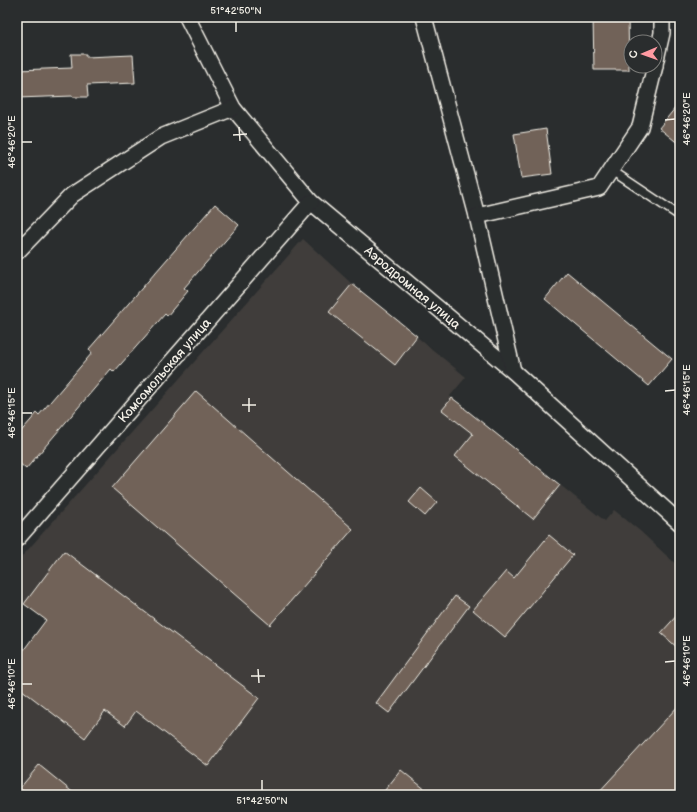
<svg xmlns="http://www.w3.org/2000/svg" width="697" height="812" font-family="'Balsamiq Sans',sans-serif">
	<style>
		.built { fill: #3f3d3b }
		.building { fill: #716258; stroke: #f4f1e8 }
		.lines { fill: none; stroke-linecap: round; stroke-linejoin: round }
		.lane-casing { stroke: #f4f1e8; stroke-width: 11 }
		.street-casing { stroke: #f4f1e8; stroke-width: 18 }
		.lane { stroke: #2a2d2e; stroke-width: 8 }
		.street { stroke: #2a2d2e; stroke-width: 15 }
		.ticks { fill: none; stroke: #f4f1e8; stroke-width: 1.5 }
		.labels { text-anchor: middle; stroke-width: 3.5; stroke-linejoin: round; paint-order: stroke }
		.street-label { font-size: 13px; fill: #f4f1e8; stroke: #2a2d2e }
		.neatline { fill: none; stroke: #f4f1e8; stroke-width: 1.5 }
		.ticks-label { font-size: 10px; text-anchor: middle; fill: #f4f1e8 }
	</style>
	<rect width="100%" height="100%" fill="#2a2d2e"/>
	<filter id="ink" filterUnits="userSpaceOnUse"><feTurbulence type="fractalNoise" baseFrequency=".025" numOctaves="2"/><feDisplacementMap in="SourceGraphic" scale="8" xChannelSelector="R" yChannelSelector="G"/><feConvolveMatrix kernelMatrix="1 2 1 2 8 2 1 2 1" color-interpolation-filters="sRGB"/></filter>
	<g filter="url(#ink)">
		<polygon class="built" points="303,239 352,284 466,377 450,396 452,398 605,521 614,510 640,531 680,568 680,795 24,795 17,790 17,659 46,621 17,597 17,562"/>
		<g class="building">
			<polygon points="593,17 628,17 629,70 594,70"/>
			<polygon points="71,54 86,54 86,57 133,55 135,83 87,85 88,97 73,97 73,96 17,98 17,70 72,68"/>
			<polygon points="680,102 680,145 659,128"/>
			<polygon points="546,129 552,174 521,178 514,134"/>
			<polygon points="215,204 239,225 184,288 188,291 167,316 165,314 114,372 111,369 26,469 17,461 17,436 37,413 39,415 92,353 89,349"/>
			<polygon points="567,272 672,359 649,386 545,299"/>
			<polygon points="352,284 417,336 395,365 329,312"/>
			<polygon points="196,391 353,529 270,625 112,488"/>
			<polygon points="452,398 464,407 464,408 560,485 533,519 455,456 473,434 442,410"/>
			<polygon points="421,488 437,502 425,516 409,502"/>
			<polygon points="549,535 573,555 505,637 473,610 506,571 514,578"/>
			<polygon points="64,551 259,698 208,766 136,711 125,726 105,711 85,738 17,686 17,659 46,620 24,604"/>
			<polygon points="455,596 469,606 389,713 376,703"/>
			<polygon points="680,612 680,650 661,633"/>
			<polygon points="680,704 680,795 596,795"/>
			<polygon points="39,765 76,795 28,795 20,788"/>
			<polygon points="401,770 432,795 381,795"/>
		</g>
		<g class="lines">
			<defs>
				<polyline id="lane" points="611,170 680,216"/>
				<g id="street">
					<polyline points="187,17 233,108 311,202 513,371 680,523"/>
					<polyline points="424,17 477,216 513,371"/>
					<polyline points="655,64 662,33 662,17"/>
					<polyline points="477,216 599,188 640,127 655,66"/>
					<polyline points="17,252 72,195 161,137 233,108"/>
					<polyline points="17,539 311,202"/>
				</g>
			</defs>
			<use href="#lane" class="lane-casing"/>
			<use href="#street" class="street-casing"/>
			<use href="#lane" class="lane"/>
			<use href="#street" class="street"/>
		</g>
	</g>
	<path class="ticks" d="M 236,22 L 236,32M 665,120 L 675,119M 239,127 L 240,141M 233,135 L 247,134M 22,142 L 32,142M 665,391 L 675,390M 249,398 L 249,412M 242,405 L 256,405M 22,413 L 32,413M 665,662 L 675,661M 258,669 L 259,683M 251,676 L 265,676M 22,684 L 32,684M 262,780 L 262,790"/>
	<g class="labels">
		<g class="street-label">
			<text transform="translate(413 287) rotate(40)" y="5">Аэродромная улица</text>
			<text transform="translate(164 370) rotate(-49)" y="5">Комсомольская улица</text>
		</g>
	</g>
	<rect width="697" height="812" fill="none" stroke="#2a2d2e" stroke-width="44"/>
	<g transform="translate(643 54) rotate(268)"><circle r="19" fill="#2a2d2e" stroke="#7b7b78"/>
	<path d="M0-3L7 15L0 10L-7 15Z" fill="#ff9aa2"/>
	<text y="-6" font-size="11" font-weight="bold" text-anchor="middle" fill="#f4f1e8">С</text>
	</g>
	<rect x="22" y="22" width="653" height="768" class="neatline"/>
	<g class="ticks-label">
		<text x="236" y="14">51°42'50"N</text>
		<text transform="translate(686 119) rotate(-90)" y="4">46°46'20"E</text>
		<text transform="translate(11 142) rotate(-90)" y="4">46°46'20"E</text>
		<text transform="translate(686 390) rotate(-90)" y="4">46°46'15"E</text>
		<text transform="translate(11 413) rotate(-90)" y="4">46°46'15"E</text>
		<text transform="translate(686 661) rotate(-90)" y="4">46°46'10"E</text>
		<text transform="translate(11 684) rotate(-90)" y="4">46°46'10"E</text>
		<text x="262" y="804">51°42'50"N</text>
	</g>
</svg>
